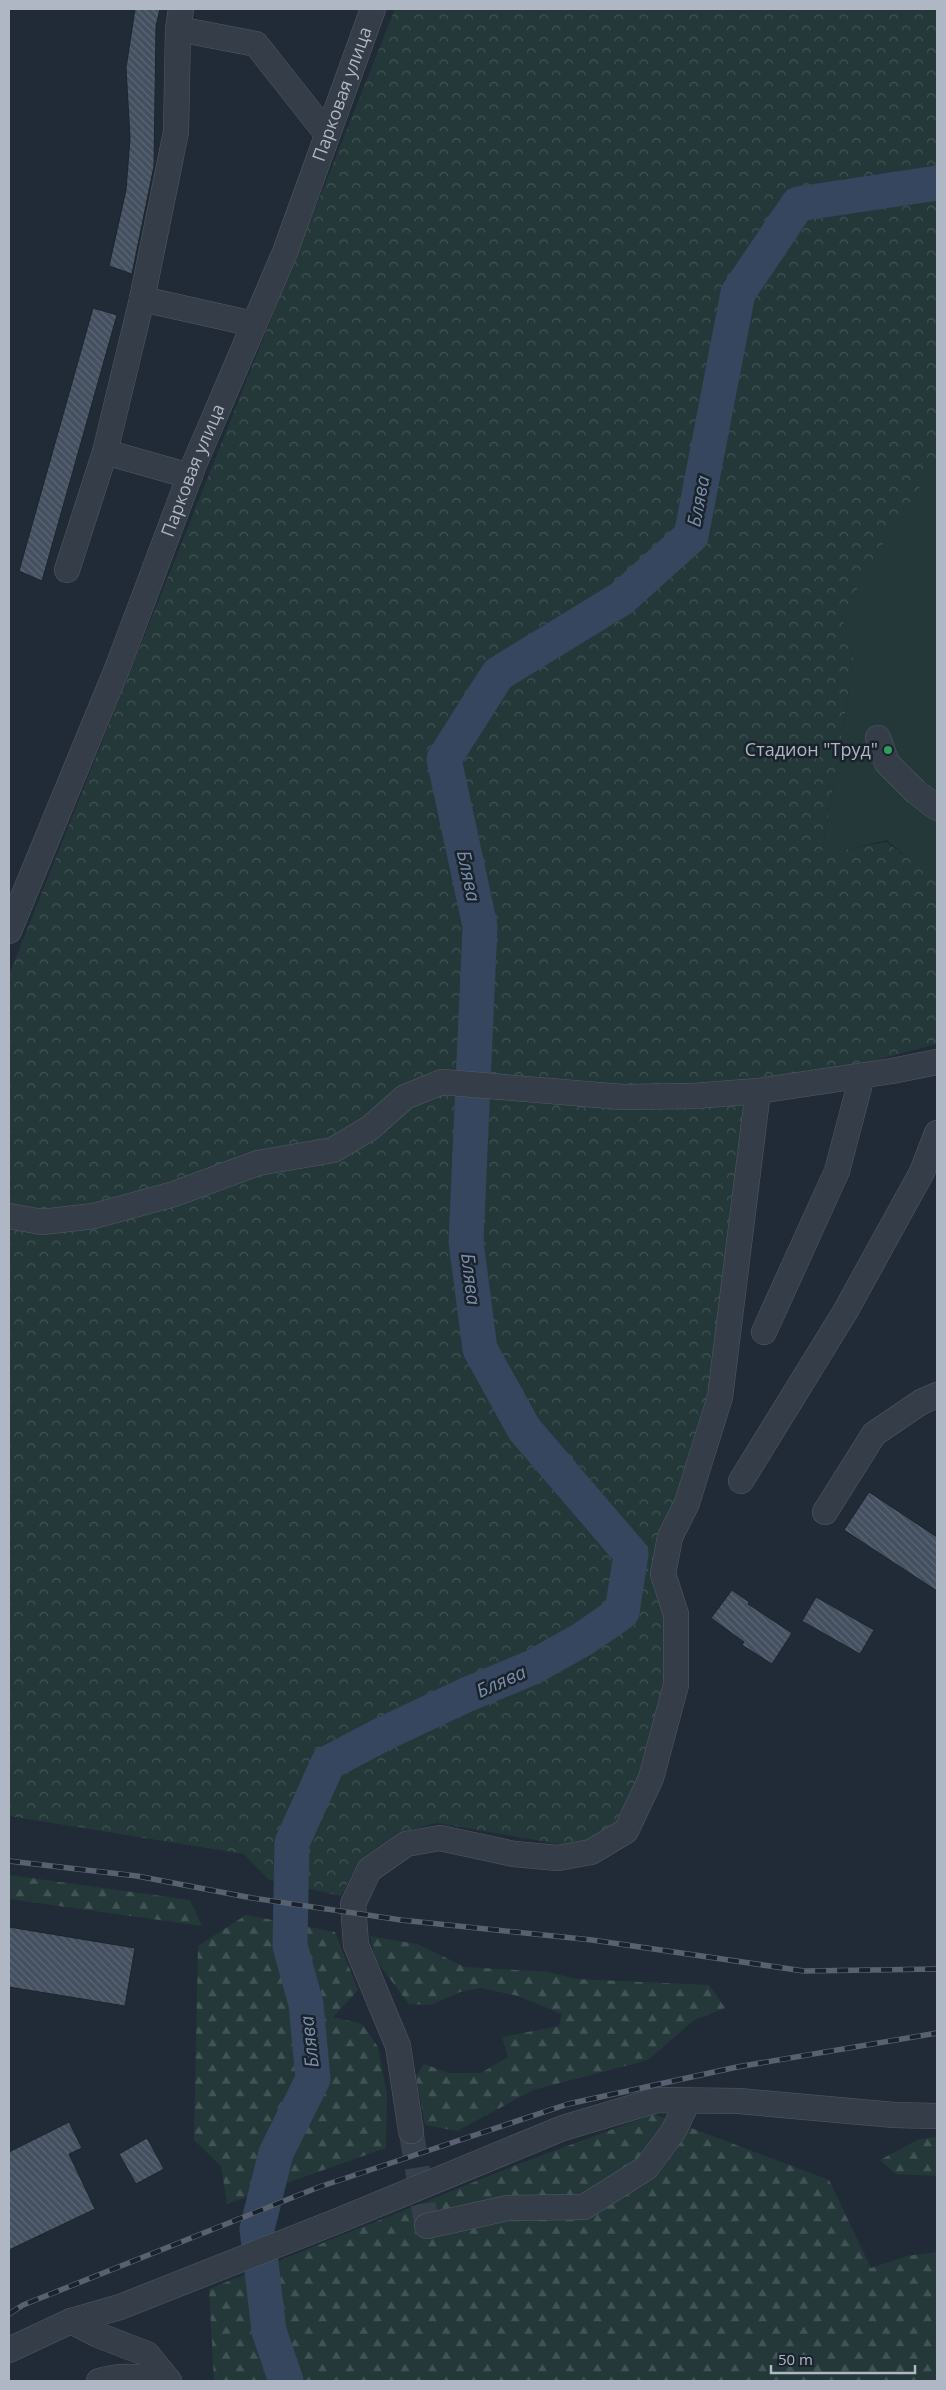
<svg xmlns="http://www.w3.org/2000/svg" width="946" height="2390" font-family="'Open Sans',sans-serif">
	<style>
		.forest { fill: url(#forest-firs) }
		.park { fill: url(#park-crowns) }
		.pitch { fill: #243839 }
		.lines { fill: none; stroke-linecap: round; stroke-linejoin: round }
		.river { stroke: #35465e; stroke-width: 35 }
		.building { fill: url(#building-back-hatch); stroke: #1c242e }
		.minor-tunnel { stroke: #36404c; stroke-width: 25; stroke-dasharray: 25 12; stroke-linecap: butt }
		.minor-casing { stroke: #525a65; stroke-width: 26 }
		.minor { stroke: #353d48; stroke-width: 25 }
		.rail-casing { stroke: #57616f; stroke-width: 5.5 }
		.rail { stroke: #1a222c; stroke-width: 4; stroke-dasharray: 11; stroke-linecap: butt }
		.leisure-dot { fill: #2e9e5b; stroke: #1a222c; stroke-width: 2 }
		.labels { text-anchor: middle; stroke-width: 5; stroke-linejoin: round; paint-order: stroke }
		.street-label { font-size: 18px; fill: #afb7c4; stroke: #1a222c }
		.poi-label { font-size: 18px; fill: #afb7c4; stroke: #1a222c; text-anchor: end }
		.water-label { font-size: 19px; font-style: italic; fill: #788eab; stroke: #1a222c }
	</style>
	<defs>
		<pattern id="forest-firs" width="22" height="20" patternUnits="userSpaceOnUse" patternTransform="scale(1.25)"><rect width="22" height="20" fill="#243839"/><path d="M5 1l3.5 6h-7zM16 11l3.5 6h-7z" fill="#415354"/></pattern>
		<pattern id="park-crowns" width="20" height="18" patternUnits="userSpaceOnUse" patternTransform="scale(1.25)"><rect width="20" height="18" fill="#243839"/><path d="M2 6a3 3 0 1 1 6 0M12 15a3 3 0 1 1 6 0" fill="none" stroke="#415354"/></pattern>
		<pattern id="building-back-hatch" width="6" height="6" patternUnits="userSpaceOnUse" patternTransform="scale(1.25)"><rect width="6" height="6" fill="#44505f"/><path d="M-1 5l2 2M0 0l6 6M5-1l2 2" fill="none" stroke="#5c6774"/></pattern>
	</defs>
	<rect width="100%" height="100%" fill="#212b37"/>
	<g class="forest">
		<polygon points="9,1875 190,1900 202,1926 9,1899"/>
		<polygon points="246,1915 335,1932 358,1990 333,2017 362,2024 378,2047 387,2094 386,2148 227,2204 221,2166 194,2140 198,1946"/>
		<polygon points="370,1936 417,1944 465,1967 549,1972 576,1979 709,1985 725,2008 694,2020 648,2060 533,2090 457,2131 425,2125 416,2076 424,2064 449,2073 481,2073 508,2057 502,2037 559,2026 562,2014 518,1996 481,1988 460,1992 431,2005 409,2004 375,1959"/>
		<polygon points="654,2114 829,2180 871,2268 907,2256 937,2252 937,2381 214,2381 209,2289 516,2165"/>
		<polygon points="937,2137 937,2176 896,2174 880,2160 919,2139"/>
	</g>
	<polygon class="park" points="395,9 937,9 937,464 842,616 854,660 822,854 886,842 937,880 937,1044 758,1091 720,1397 655,1571 667,1611 664,1681 640,1772 615,1824 576,1847 437,1823 397,1833 358,1862 341,1896 269,1880 244,1854 9,1816 9,975"/>
	<polygon class="pitch" points="937,460 937,884 887,840 822,855 854,660 842,616 876,555"/>
	<g class="lines">
		<polyline class="river" points="286,2381 269,2331 257,2229 276,2153 313,2079 306,2004 290,1946 292,1843 328,1763 385,1733 466,1695 533,1667 583,1639 622,1612 631,1554 524,1429 480,1349 466,1242 480,926 444,759 498,674 622,598 691,536 738,293 798,204 937,183"/>
	</g>
	<g class="building">
		<polygon points="135,9 160,9 156,26 154,166 132,274 109,266 126,190 130,138 126,68"/>
		<polygon points="93,308 117,315 42,581 19,571"/>
		<polygon points="869,1492 937,1537 937,1591 844,1530"/>
		<polygon points="732,1590 749,1602 748,1604 792,1633 772,1664 742,1645 744,1642 711,1618"/>
		<polygon points="816,1597 874,1630 860,1654 802,1621"/>
		<polygon points="9,1927 135,1948 125,2006 9,1987"/>
		<polygon points="69,2122 82,2148 69,2154 95,2209 9,2250 9,2152"/>
		<polygon points="147,2138 164,2169 136,2184 119,2154"/>
	</g>
	<g class="lines">
		<polyline class="minor-tunnel" points="411,2131 427,2226"/>
		<defs>
			<g id="minor">
				<polyline points="178,29 256,44 327,134"/>
				<polyline points="142,299 254,324"/>
				<polyline points="105,452 190,476"/>
				<polyline points="67,570 105,452 142,299 176,132 178,29 181,9"/>
				<polyline points="878,738 887,763 916,792 937,808"/>
				<path id="s1" d="M 9,931 L 117,669 L 193,467 L 285,252 L 373,9"/>
				<polyline points="9,1216 42,1222 94,1216 174,1194 258,1163 333,1150 370,1128 405,1097 442,1082 622,1097 694,1096 758,1091 892,1071 937,1062"/>
				<polyline points="764,1332 837,1171 862,1076"/>
				<polyline points="741,1481 845,1312 922,1172 937,1133"/>
				<polyline points="825,1512 874,1434 921,1402 937,1395"/>
				<polyline points="411,2131 398,2046 356,1945 353,1904 369,1870 406,1844 440,1838 514,1854 558,1858 591,1852 626,1831 651,1778 676,1685 676,1614 663,1574 670,1537 687,1503 720,1397 758,1091"/>
				<polyline points="427,2226 508,2208 584,2207 646,2168 673,2132 688,2101"/>
				<polyline points="71,2321 98,2335 147,2354 169,2381"/>
				<polyline points="9,2350 71,2321 120,2307 335,2222 563,2128 657,2100 739,2101 894,2115 937,2116"/>
				<path d="M 99,2381 C 117,2376 136,2375 153,2381"/>
			</g>
		</defs>
		<use href="#minor" class="minor-casing"/>
		<use href="#minor" class="minor"/>
		<defs>
			<g id="rail">
				<polyline points="9,1861 137,1876 252,1898 401,1920 592,1940 804,1971 937,1969"/>
				<polyline points="9,2314 23,2305 319,2187 568,2104 737,2067 937,2033"/>
			</g>
		</defs>
		<use href="#rail" class="rail-casing"/>
		<use href="#rail" class="rail"/>
	</g>
	<circle class="leisure-dot" cx="888" cy="750" r="5"/>
	<g class="labels">
		<g class="street-label">
			<text dy="6" stroke="none"><textPath href="#s1" startOffset="901">Парковая улица</textPath></text>
			<text dy="6" stroke="none"><textPath href="#s1" startOffset="496">Парковая улица</textPath></text>
		</g>
		<g class="poi-label">
			<text x="878" y="756">Стадион "Труд"</text>
		</g>
		<g class="water-label">
			<text transform="translate(698 501) rotate(-79)" y="7">Блява</text>
			<text transform="translate(469 876) rotate(78)" y="7">Блява</text>
			<text transform="translate(471 1279) rotate(83)" y="7">Блява</text>
			<text transform="translate(501 1681) rotate(-24)" y="7">Блява</text>
			<text transform="translate(309 2042) rotate(-96)" y="7">Блява</text>
		</g>
	</g>
	<rect width="946" height="2390" fill="none" stroke="#afb7c4" stroke-width="20"/>
	<path d="M771 2365v8h144v-8" fill="none" stroke="#afb7c4" stroke-width="2.5"/>
	<text x="778" y="2365" font-size="15" fill="#afb7c4" stroke="#1a222c" stroke-width="4" paint-order="stroke">50 m</text>
</svg>
